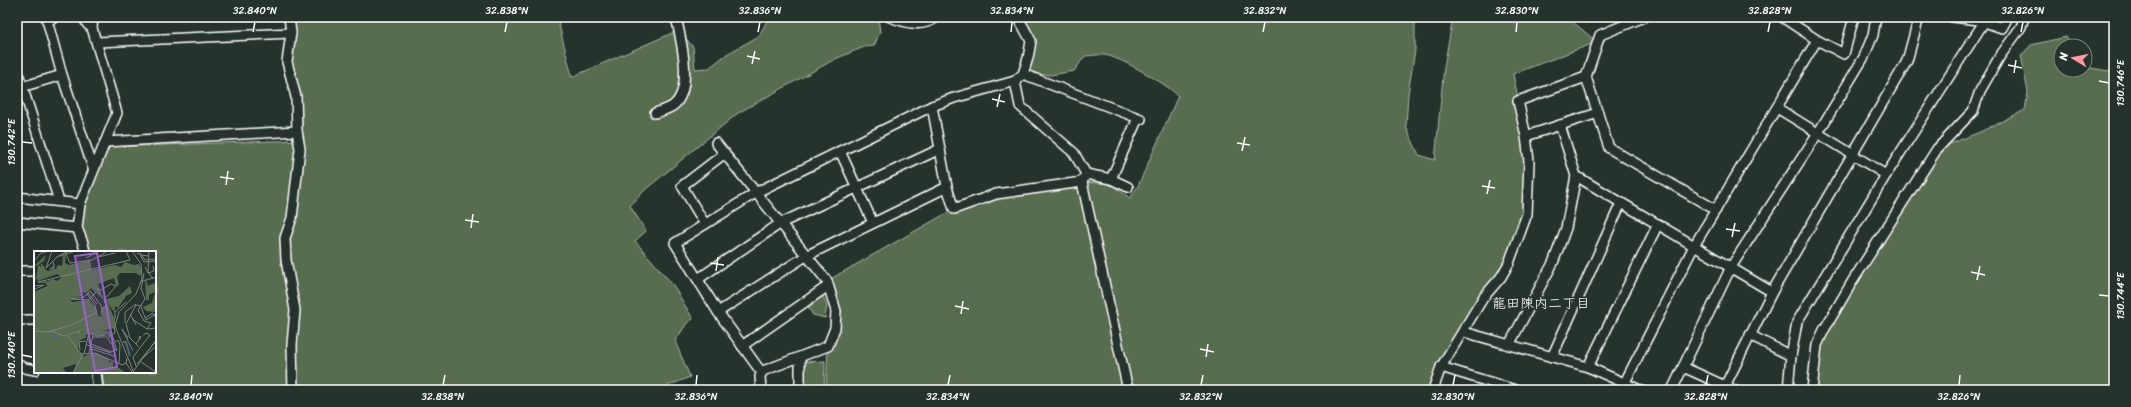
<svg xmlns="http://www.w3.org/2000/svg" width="2131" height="407" font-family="Sriracha,'Klee One',sans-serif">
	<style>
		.green { fill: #586c50; stroke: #acb6a8 }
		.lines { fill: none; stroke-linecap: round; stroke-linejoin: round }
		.minor-casing { stroke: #fff; stroke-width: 12 }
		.minor { stroke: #26332d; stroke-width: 9 }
		.ticks { fill: none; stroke: #fff; stroke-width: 1.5 }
		.labels { text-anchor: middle; stroke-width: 3.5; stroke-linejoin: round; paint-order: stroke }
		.neighbourhood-label { font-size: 14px; fill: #fff; stroke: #26332d }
		.inset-river { fill: none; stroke: #506a75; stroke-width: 2 }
		.inset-road { fill: none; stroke: #7d8581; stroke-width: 1 }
		.view { fill: #9c61cf; fill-opacity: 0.15; stroke: #9c61cf; stroke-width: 2 }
		.inset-edge { fill: none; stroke: #fff; stroke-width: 2 }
		.neatline { fill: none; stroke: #fff; stroke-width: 1.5 }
		.ticks-label { font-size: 10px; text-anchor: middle; fill: #fff }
	</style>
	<rect width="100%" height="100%" fill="#26332d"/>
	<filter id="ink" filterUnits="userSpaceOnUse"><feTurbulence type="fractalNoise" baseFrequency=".025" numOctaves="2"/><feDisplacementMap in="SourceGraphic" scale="8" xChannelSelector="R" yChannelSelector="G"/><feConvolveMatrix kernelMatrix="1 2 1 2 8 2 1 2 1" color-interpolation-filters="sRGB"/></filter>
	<g filter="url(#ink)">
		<g class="green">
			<polygon points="293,17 557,17 572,77 679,30 693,47 695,69 709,68 727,54 759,36 769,17 878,17 880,32 874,46 864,47 835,59 738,113 645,190 630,206 646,231 635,241 673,285 693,319 687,323 675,341 690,377 658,390 104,390 102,372 155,372 155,252 89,252 86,234 81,225 84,203 108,147 303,140 300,99 292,67"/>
			<path d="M 1018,17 L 1415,17 L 1415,50 L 1408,94 L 1406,127 L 1419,155 L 1435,160 L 1444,67 L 1453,17 L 1567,17 L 1597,42 L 1513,74 L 1526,136 L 1527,214 L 1509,263 L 1483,298 L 1433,390 L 826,390 L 828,346 L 835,328 L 827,281 L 954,209 L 981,199 L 1082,182 L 1110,184 L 1130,198 L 1138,186 L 1178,96 C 1169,85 1118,56 1104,55 C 1098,54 1091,56 1085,56 L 1074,71 L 1051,75 L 1023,74 L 1031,41 Z"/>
			<polygon points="2066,37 2072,46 2061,46 2061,70 2085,70 2085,61 2091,68 2114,72 2114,390 1812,390 1817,345 1937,149 1980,132 2025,110 2028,92 2021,56 2031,45"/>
			<polygon points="823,296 827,306 825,318 813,315 808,307"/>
			<polygon points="825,361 824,390 803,390 803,362"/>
		</g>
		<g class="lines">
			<defs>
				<g id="minor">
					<polyline points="56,17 47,20 62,75 93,168"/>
					<polyline points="83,17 88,25 92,28"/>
					<polyline points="289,17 291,33 287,62 296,97 297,131 300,149 292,218 285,238 286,260 295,310 292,345 293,390"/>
					<path d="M 890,17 C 906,23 922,28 937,17"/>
					<polyline points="1644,17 1600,35 1586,77 1609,148 1716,210"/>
					<polyline points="1782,17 1817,40 1844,54 1854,17"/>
					<polyline points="1952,17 1979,20 2002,28 2008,17"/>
					<polyline points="97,42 291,33"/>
					<polyline points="17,70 59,201"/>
					<polyline points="1023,74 1141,119"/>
					<polyline points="1015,81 1020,106 1074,153 1086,174"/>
					<polyline points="18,88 62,75"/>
					<polyline points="932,106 947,187 954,209 996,194 1082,182"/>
					<polyline points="1777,108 1886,175"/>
					<path d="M 655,113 C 662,111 670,109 675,104 C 693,86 681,40 676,17"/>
					<polyline points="1526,136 1598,113"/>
					<polyline points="105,142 297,131"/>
					<polyline points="716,143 827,281 836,311 835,328 828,346 763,371 760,376 761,390"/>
					<polyline points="840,151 873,223"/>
					<polyline points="1576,176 1772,292"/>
					<polyline points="1111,179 1138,118"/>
					<polyline points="1128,187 1111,179 1086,174 1082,182 1128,390"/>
					<polyline points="17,197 80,204"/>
					<polyline points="17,222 77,228"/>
					<polyline points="705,224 682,186 725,153"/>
					<polyline points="85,252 83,243 77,228 80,204 117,113 92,28 93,17"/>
					<polyline points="17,271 35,271"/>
					<polyline points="698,279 781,223 940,149"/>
					<polyline points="718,312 806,256 947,187"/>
					<polyline points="17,320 35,320"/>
					<polyline points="1464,332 1588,367 1640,390"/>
					<polyline points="1750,335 1791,356"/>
					<polyline points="1509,345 1553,263 1566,228 1576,176 1560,125"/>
					<polyline points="742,346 828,286"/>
					<polyline points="1552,357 1621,203"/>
					<polyline points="800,358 800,390"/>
					<polyline points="17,364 25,368 35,370"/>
					<polyline points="1441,367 1515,390"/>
					<polyline points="1588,367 1658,224"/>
					<polyline points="1683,367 1734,390"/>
					<polyline points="763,371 759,369 718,312 675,243 757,192 932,106 954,98 1015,81 1023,74 1028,58 1031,41 1018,17"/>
					<polyline points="96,372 98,390"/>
					<polyline points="1725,386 1772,292 1907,61 1919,17"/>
					<polyline points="1433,390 1441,367 1483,298 1501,277 1509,263 1527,214 1529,161 1526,136 1518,101 1586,77"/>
					<polyline points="1621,390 1694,246 1817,40"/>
					<polyline points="1672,390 1731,267 1818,133 1864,57 1873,35 1876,17"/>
					<polyline points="1788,390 1791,356 1797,322 1886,175 1984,22"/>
					<polyline points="1812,390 1817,345 1824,330 1852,282 1937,149 1973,111 1980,91 2000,56 2021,27 2024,17"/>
				</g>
			</defs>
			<use href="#minor" class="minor-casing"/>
			<use href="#minor" class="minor"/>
		</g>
	</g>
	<path class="ticks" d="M 253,32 L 255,22M 505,32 L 507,22M 758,32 L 760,22M 1011,32 L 1012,22M 1263,32 L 1265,22M 1516,32 L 1517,22M 1768,32 L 1770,22M 2021,32 L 2023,22M 747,56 L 760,59M 752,64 L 755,51M 2008,65 L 2022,68M 2014,73 L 2016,60M 2099,81 L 2109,83M 992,99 L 1005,102M 997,107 L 1000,94M 22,142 L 32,143M 1237,143 L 1250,145M 1242,151 L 1245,137M 220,177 L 234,179M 226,185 L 228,171M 1482,186 L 1495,188M 1487,194 L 1490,180M 465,220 L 479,222M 471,228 L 473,214M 1726,229 L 1740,231M 1732,237 L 1735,223M 710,263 L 724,265M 716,271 L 718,257M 1971,272 L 1985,275M 1977,280 L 1980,266M 2099,295 L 2109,296M 955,306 L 969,309M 961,314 L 963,301M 1200,349 L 1214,352M 22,355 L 32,357M 1206,357 L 1208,344M 191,385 L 192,375M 443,385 L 445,375M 696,385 L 697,375M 948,385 L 950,375M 1201,385 L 1203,375M 1453,385 L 1455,375M 1706,385 L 1708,375M 1959,385 L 1960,375"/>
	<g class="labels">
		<g class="neighbourhood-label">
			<text x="1541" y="308">龍田陳内二丁目</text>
		</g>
	</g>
	<g transform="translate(34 251)">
		<rect width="122" height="122" fill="#26332d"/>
		<path d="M 32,1 L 31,12 L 35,14 L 56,9 L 58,19 L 81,14 L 87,16 L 91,11 L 100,14 L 105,13 L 108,20 L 106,25 L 102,22 L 86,22 L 83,26 L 85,34 L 82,35 L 80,27 L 64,33 L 70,49 L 57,37 L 52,42 L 48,41 L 47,45 L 36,48 L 38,51 L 55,49 L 62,57 L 63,64 L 68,66 L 68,57 L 72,55 L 70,50 L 74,53 L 81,69 L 81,77 L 68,80 L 76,80 L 78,83 L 75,88 L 73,83 L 65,85 L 55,82 L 51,85 L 53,86 L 45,90 L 44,99 L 51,106 L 52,104 L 61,102 L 73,107 L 76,111 L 79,111 L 79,117 L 85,117 L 92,122 L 39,122 L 42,113 L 29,117 L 33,122 L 0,122 L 0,41 L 13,35 L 11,31 L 19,28 L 23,30 L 28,26 L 23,23 L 4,30 L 2,27 L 4,15 L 1,14 L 12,4 L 10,10 L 4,14 L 7,16 L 7,13 L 8,13 L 13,20 L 22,18 L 24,14 L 28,15 L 29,5 L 22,7 ZM 111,26 L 114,35 L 122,31 L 122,61 L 112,60 L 109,56 L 118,52 L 121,41 L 115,44 L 115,49 L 112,49 ZM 96,35 L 98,42 L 92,45 L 84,57 L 81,55 L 81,60 L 72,48 L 85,45 Z" fill="#586c50"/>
		<path class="inset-river" d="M 13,82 L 25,87M 89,91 L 92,91 L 96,105"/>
		<path class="inset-road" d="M 18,0 L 12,17 L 24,5 L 35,0M 42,0 L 32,3 L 36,12 L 58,9 L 74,0M 98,0 L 107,13 L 108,28 L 102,43 L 85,61 L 81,75 L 100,122M 115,0 L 114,21 L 119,28M 103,3 L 106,2 L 111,9 L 122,8M 115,5 L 106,4 L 110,11 L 122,10M 64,6 L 81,2M 52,7 L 65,0M 0,10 L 1,30M 0,10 L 7,2 L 16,0M 19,11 L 20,14 L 20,18 L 16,18 L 20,15M 111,16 L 114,22 L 120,20 L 119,15M 12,31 L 4,31 L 96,9 L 92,0M 106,31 L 122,26M 0,35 L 10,34 L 1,38 L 0,41M 107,37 L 111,48 L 104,59 L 110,70 L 117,72 L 113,78M 63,38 L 67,39 L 77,33 L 82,35 L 70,49 L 72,55 L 68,57M 107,38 L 110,22M 62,41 L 59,44 L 55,49 L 54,49 L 37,48 L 50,46 L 56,40 L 59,44 L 66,53 L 68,57 L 67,64M 54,42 L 63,53M 53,43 L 61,54 L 63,64M 71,48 L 81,61 L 81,68M 107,56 L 112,69 L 122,63M 81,61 L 92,51M 96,63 L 102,74M 111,67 L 119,62 L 122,67M 98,68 L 113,78 L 122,77M 91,72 L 91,61 L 102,53M 80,76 L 81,82 L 78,83 L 83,100M 0,80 L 14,81 L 38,74 L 63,61M 17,80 L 30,85 L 45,80 L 46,83M 34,85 L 47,103 L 61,102 L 88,114 L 92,112M 58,86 L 71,86M 94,87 L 88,78 L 99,100M 81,91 L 84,89 L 86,94 L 85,112M 102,93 L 107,86 L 106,85 L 105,88M 53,94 L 77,102M 105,96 L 96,87 L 92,73 L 102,54 L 108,55M 58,98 L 80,105M 46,99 L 45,91 L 52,90M 55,102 L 59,83M 50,103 L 55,82 L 56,82 L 63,85 L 65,85 L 71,84 L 82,99 L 77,101 L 55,92 L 56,82M 93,107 L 92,112 L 98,121M 109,107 L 122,95M 107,111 L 122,121M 103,113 L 122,90M 102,115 L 99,106 L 116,84 L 112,82 L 109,84M 39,122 L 49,103M 98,122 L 122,89"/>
		<path class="view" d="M 63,2 L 83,116 L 61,120 L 41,5 Z"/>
		<rect width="122" height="122" class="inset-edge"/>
	</g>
	<rect width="2131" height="407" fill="none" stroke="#26332d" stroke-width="44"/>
	<g transform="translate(2073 58) rotate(280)"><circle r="19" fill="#26332d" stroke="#7d8581"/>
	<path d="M0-3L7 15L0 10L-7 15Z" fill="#ff9aa2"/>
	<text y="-6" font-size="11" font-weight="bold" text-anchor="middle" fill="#ffffff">N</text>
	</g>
	<rect x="22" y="22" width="2087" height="363" class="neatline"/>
	<g class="ticks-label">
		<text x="255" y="14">32.840°N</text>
		<text x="507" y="14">32.838°N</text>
		<text x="760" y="14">32.836°N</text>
		<text x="1012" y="14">32.834°N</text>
		<text x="1265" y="14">32.832°N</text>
		<text x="1517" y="14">32.830°N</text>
		<text x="1770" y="14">32.828°N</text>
		<text x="2023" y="14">32.826°N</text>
		<text transform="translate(2120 83) rotate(-90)" y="4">130.746°E</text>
		<text transform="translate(11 142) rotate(-90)" y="4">130.742°E</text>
		<text transform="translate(2120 296) rotate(-90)" y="4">130.744°E</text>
		<text transform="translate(11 355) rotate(-90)" y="4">130.740°E</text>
		<text x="191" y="400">32.840°N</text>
		<text x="443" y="400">32.838°N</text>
		<text x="696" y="400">32.836°N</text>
		<text x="948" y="400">32.834°N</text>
		<text x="1201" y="400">32.832°N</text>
		<text x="1453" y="400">32.830°N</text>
		<text x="1706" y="400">32.828°N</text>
		<text x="1959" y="400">32.826°N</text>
	</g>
</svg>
